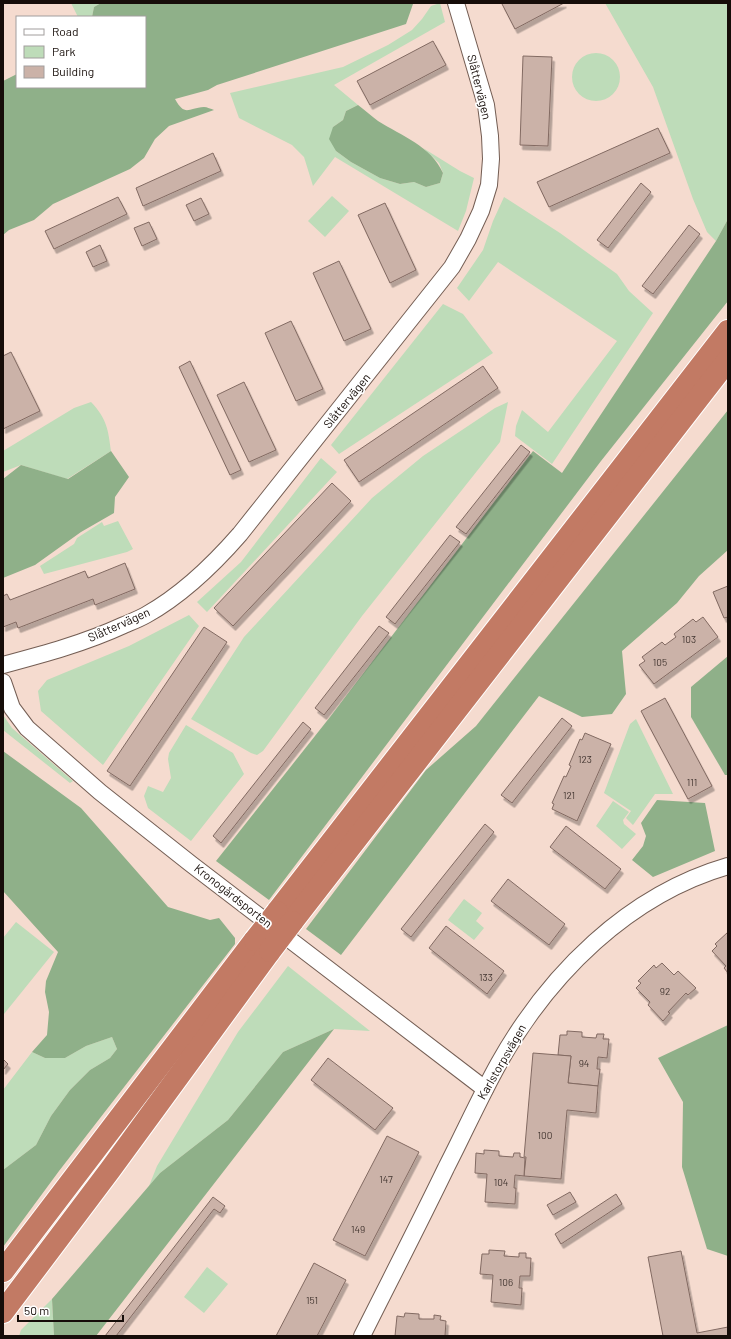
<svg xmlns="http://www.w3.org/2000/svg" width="731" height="1339" font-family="Barlow,sans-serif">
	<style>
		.green { fill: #bedcb9 }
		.forest { fill: #8fb089 }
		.building { fill: #cbb2a8; stroke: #826a62; filter: url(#shadow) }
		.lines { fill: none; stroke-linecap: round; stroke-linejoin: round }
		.minor-casing { stroke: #745e54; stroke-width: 18 }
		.highway-casing { stroke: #fff; stroke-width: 24 }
		.minor { stroke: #fff; stroke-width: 16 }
		.highway { stroke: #c27a64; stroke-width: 22 }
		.highway-bridge-casing { stroke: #fff; stroke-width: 24; stroke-linecap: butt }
		.highway-bridge { stroke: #c27a64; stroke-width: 22 }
		.labels { text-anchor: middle; stroke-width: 3.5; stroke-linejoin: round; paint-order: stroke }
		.number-label { font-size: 10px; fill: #433631 }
		.street-label { font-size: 12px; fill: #160d09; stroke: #fff }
	</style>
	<defs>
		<filter id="shadow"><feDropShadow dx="2.5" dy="4.5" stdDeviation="0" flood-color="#0004"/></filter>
	</defs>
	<rect width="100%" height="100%" fill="#f5dbcf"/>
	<g class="green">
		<polygon points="71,3 101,3 94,7 92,17 78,17"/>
		<polygon points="440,3 445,22 334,85 358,105 346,111 343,120 333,127 336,151 351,162 380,178 400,184 414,182 426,187 440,183 443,173 439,163 423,148 460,171 474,178 466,211 458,231 335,157 313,186 304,157 292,145 239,118 230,93 343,67 388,45 412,30 422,19 431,6"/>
		<polygon points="605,3 728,3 728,219 716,241 707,232 693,199 653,87"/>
		<circle cx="596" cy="77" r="24"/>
		<polygon points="332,196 349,211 325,237 308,221"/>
		<polygon points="504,197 560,233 617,274 629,291 653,313 552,464 515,436 516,426 522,410 548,432 617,341 498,262 469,301 457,288 483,250 493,221"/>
		<polygon points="443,304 463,314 493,353 339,454 331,445"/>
		<path d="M 91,402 C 107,419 108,429 111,451 L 67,479 L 21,465 L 3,472 L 3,451 L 74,408 Z"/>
		<polygon points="508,402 500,442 362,616 263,751 257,755 251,753 191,719 244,637 372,498 423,456 495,408"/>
		<polygon points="321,458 337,472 207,612 197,602 241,562"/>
		<polygon points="118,521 133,549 127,552 44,574 40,566 74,544 77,538 102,522 104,526"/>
		<polygon points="189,615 199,626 103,765 41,711 38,691 47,680 129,646"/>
		<polygon points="3,715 12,728 73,781 70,783 3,730"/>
		<polygon points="636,719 673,794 655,794 633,825 626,818 631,811 604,793 630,724"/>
		<polygon points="186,725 233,753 244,774 191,841 148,808 144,796 148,786 163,792 171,778 168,759 169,753"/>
		<polygon points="613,801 629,812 623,820 624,824 636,834 622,849 596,826"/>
		<polygon points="464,899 482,913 476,921 484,928 474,940 448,920"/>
		<polygon points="16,922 54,952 4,1014 3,938"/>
		<polygon points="288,966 370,1031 334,1029 283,1052 228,1120 160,1173 149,1186 157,1166 238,1032"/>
		<polygon points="112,1037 117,1049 110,1058 90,1070 70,1090 51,1116 36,1145 3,1170 3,1090 32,1052 45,1058 65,1058 86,1046"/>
		<polygon points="207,1267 228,1284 204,1313 184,1297"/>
		<polygon points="52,1299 54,1336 19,1336 21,1330"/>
	</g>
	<g class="forest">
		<path d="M 101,3 L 413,3 L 413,4 L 406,24 L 217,85 L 208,90 L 175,99 C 185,117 188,108 204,107 C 207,107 211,109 214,110 L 169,126 L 155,139 L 144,158 L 130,169 L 53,204 L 34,220 L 9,230 L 3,235 L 3,81 L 17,74 L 17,87 L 145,87 L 145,17 L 92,17 L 94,7 Z"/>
		<path d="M 358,105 C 365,110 371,116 378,121 C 402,136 431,146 443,173 L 440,183 L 426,187 L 414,182 L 400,184 L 380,178 L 351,162 L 336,151 L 329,139 L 333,127 L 343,120 L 346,111 Z"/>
		<polygon points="728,219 728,301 601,461 269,900 216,861 330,717 533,451 562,473 716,241"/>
		<polygon points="728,410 728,550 699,576 677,603 622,651 626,694 612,714 582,717 539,696 341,955 306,929 426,770 476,726"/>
		<polygon points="111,451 129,477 115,497 114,513 81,532 35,565 3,578 3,479 21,465 68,479"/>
		<polygon points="728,656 728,775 725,775 691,717 691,687"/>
		<polygon points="3,751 81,808 168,907 210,920 219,918 235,938 235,944 59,1171 3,1247 3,1170 36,1145 51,1116 70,1090 90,1070 110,1058 117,1049 112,1037 86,1046 65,1058 45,1058 32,1052 47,1035 49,1012 45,992 46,981 58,952 3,891"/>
		<polygon points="657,800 705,803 715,851 653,877 632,860 643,846 646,836 641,823"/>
		<polygon points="728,1025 728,1256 707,1249 682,1167 683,1102 658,1058"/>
		<polygon points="334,1029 96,1336 54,1336 52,1299 160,1173 228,1120 283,1052"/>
	</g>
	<g class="building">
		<polygon points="503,3 564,3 515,29 502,4"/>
		<polygon points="433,41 446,65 370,105 357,81"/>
		<polygon points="523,56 552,57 548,146 520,145"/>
		<polygon points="658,128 670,153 549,207 537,182"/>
		<polygon points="213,153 221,171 143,206 136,188"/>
		<polygon points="641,183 651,192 608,248 597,240"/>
		<polygon points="118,197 127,214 54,249 45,231"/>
		<polygon points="201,198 209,214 194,221 186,205"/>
		<polygon points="385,203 416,270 390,283 358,215"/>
		<polygon points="149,222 157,239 142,246 134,228"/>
		<polygon points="689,225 700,234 653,294 642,286"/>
		<polygon points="100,245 107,261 93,267 86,252"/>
		<polygon points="339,261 371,329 344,341 313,273"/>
		<polygon points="291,321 323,389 296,401 265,333"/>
		<polygon points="11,352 40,411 3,429 3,356"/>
		<polygon points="190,361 241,470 230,475 179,367"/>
		<polygon points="483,366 498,388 359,482 344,460"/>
		<polygon points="244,382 276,450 249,462 217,395"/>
		<polygon points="521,445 530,452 466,534 456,527"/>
		<polygon points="332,483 351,501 233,626 214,608"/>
		<polygon points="450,535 460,542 395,624 386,617"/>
		<polygon points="125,563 135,589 95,605 93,599 18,628 16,622 3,627 3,596 7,594 10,600 85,571 88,578"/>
		<polygon points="728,586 728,617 724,618 713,592"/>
		<polygon points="703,617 718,637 654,684 639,665 645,661 642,657 662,642 665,645 676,637 674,634 693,619 696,622"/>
		<polygon points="379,626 389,633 324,715 315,708"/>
		<polygon points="204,627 227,642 130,786 107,771"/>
		<polygon points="665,698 712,786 688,799 641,711"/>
		<polygon points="562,718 572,726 512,803 501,795"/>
		<polygon points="303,722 311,729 221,843 213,836"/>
		<polygon points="585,733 611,744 577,821 552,809 554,804 552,803 564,776 566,777 571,766 569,765 580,739 582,740"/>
		<polygon points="485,824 494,832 411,937 401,929"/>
		<polygon points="566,826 621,869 605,889 550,847"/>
		<polygon points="508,879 565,924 549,945 491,901"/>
		<polygon points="446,926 504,971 487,994 429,948"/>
		<polygon points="728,932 728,973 724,968 726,966 712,951 717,946 715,944"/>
		<polygon points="662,963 674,975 678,971 696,988 688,995 686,993 668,1012 670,1013 663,1021 648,1005 650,1002 636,988 641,983 638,981 654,965 656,968"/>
		<polygon points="567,1031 582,1032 582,1037 596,1038 597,1034 604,1034 603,1039 609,1039 607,1058 598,1057 597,1069 600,1069 598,1086 568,1083 571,1056 558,1055 560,1035 567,1035"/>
		<polygon points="533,1053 571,1056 568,1083 598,1086 596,1113 567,1110 561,1179 524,1176 526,1157 524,1157"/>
		<polygon points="328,1058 393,1108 375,1130 311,1080"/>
		<polygon points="3,1059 8,1064 3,1070"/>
		<polygon points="387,1136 419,1152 365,1256 333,1240"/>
		<polygon points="484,1150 499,1151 499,1156 513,1157 514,1153 520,1153 520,1157 525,1158 524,1176 515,1175 514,1188 516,1188 515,1204 485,1202 487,1174 475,1173 476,1153 484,1154"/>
		<polygon points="570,1192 576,1202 553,1215 547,1205"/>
		<polygon points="616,1194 622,1204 561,1244 555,1234"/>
		<polygon points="213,1197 225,1206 220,1213 214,1209 116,1336 105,1336"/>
		<polygon points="489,1250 505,1251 504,1256 519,1257 519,1253 526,1253 526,1258 531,1258 530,1276 520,1276 519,1288 522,1288 521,1305 491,1302 493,1275 480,1274 482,1254 489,1254"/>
		<polygon points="681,1251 697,1333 728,1327 728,1336 663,1336 648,1257"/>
		<polygon points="314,1263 346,1280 317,1336 276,1336"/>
		<polygon points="405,1313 419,1314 419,1319 434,1319 434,1315 441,1316 440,1320 446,1321 445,1336 395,1336 397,1316 404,1317"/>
	</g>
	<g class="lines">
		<defs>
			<g id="minor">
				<path d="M 3,665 C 44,654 85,643 124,625 C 131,622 139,619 146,615 C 182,595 213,565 240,534 L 452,267 L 468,239 L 481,211 L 489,185 L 491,159 L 490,136 L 486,105 L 456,3"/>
				<polyline points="3,682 12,708 27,728 100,792 191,864 485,1089"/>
				<path d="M 362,1336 C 390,1280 419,1224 446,1168 C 464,1133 480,1097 499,1063 C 549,974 628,895 728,866"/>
			</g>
			<g id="highway">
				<polyline points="277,912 728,331"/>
				<polyline points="292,922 728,360"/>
				<polyline points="3,1271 255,940"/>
				<polyline points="3,1312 110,1170 270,951"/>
			</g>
		</defs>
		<use href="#minor" class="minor-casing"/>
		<use href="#highway" class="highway-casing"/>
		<use href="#minor" class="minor"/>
		<use href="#highway" class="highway"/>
		<defs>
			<g id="highway-bridge">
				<polyline points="255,940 277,912"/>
				<polyline points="270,951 292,922"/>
			</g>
		</defs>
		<use href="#highway-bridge" class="highway-bridge-casing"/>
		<use href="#highway-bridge" class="highway-bridge"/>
	</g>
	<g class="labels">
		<g class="number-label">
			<text x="689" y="643">103</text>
			<text x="660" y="666">105</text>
			<text x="585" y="763">123</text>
			<text x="692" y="786">111</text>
			<text x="569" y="799">121</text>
			<text x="486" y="981">133</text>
			<text x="665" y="995">92</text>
			<text x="584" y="1067">94</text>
			<text x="545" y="1139">100</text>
			<text x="386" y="1183">147</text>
			<text x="501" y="1186">104</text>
			<text x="358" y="1233">149</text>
			<text x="506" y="1286">106</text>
			<text x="312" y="1304">151</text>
		</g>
		<g class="street-label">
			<text transform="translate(479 87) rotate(76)" y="4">Slåttervägen</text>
			<text transform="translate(347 401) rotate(-51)" y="4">Slåttervägen</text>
			<text transform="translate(119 625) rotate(-24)" y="4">Slåttervägen</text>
			<text transform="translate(233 896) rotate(38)" y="4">Kronogårdsporten</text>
			<text transform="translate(502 1062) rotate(-60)" y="4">Karlstorpsvägen</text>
		</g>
	</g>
	<rect width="731" height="1339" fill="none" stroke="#160d09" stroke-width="8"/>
	<rect x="16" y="16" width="130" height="72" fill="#ffffff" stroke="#a29e9d"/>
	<rect x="24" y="29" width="20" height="6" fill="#ffffff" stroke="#a29e9d"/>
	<text x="52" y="36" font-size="12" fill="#160d09">Road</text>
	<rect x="24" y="46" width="20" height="12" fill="#bedcb9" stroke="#a29e9d"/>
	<text x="52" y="56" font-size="12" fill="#160d09">Park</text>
	<rect x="24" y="66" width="20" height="12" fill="#cbb2a8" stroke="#a29e9d"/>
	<text x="52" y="76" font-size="12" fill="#160d09">Building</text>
	<path d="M18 1315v6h105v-6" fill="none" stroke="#160d09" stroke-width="2"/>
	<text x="24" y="1315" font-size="12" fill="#160d09" stroke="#ffffff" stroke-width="3" paint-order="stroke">50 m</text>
</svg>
